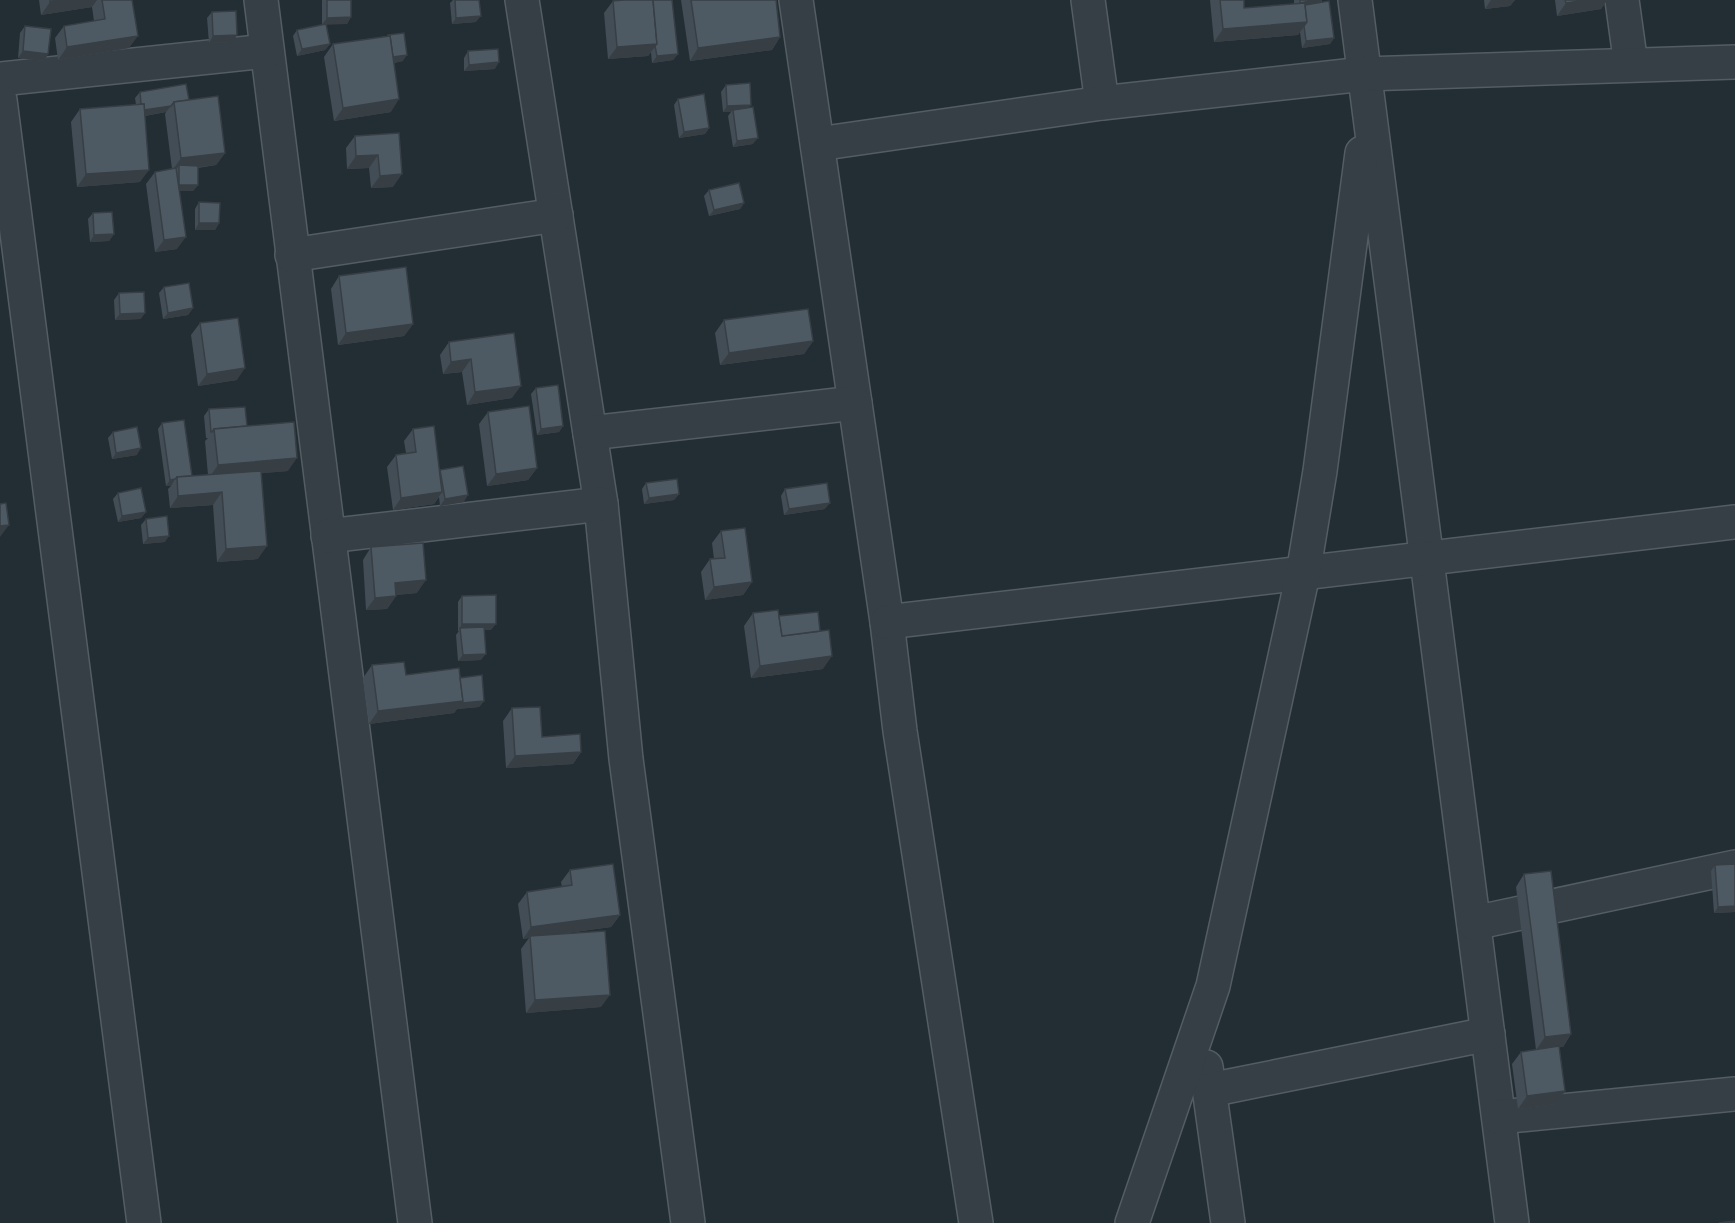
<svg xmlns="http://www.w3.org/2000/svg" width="1735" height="1223" font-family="Poppins,sans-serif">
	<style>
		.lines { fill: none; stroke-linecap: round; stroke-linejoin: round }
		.street-casing { stroke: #535d63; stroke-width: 36 }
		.street { stroke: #363f45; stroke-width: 33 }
		.wall { fill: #434d55 }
		.shaded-wall { fill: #373f45 }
		.building { fill: #4e5a63; stroke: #373f45; stroke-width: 1.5 }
	</style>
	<rect width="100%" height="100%" fill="#232d34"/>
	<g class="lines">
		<defs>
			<g id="street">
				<polyline points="261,0 415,1223"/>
				<polyline points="522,0 601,504 626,759 688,1223"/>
				<polyline points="796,0 887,622 900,731 976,1223"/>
				<polyline points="1088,0 1102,103"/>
				<polyline points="1355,0 1512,1223"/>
				<polyline points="1622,0 1631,65"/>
				<polyline points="0,79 266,51"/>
				<polyline points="0,100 144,1223"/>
				<polyline points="818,144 1102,103 1364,74 1735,62"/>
				<polyline points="292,255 556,215"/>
				<polyline points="590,433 855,403"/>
				<polyline points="328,536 601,504"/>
				<polyline points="887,622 1735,522"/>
				<polyline points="1474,923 1735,867"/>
				<polyline points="1206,1067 1228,1223"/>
				<polyline points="1210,1090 1488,1034"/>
				<polyline points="1499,1117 1735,1094"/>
				<polyline points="1132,1223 1213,986 1303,574 1320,471 1362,153"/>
			</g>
		</defs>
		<use href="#street" class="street-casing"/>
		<use href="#street" class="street"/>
	</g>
	<g class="wall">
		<polygon points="39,0 132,0 129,48 58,60 55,38 64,26 94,21 92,7 41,15"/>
		<polygon points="322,0 327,0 351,17 347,24 326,24 330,44 325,50 297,56 293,36 297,30 322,25"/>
		<polygon points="453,0 479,0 476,22 452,24 450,3"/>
		<polygon points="681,0 776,0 780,37 772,50 690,61"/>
		<polygon points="1210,0 1244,0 1244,8 1294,4 1294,0 1322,0 1321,3 1334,38 1330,44 1302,48 1300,32 1298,35 1214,42"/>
		<polygon points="1484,0 1515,0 1510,6 1485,9"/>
		<polygon points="1555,0 1607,0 1601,9 1557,16"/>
		<polygon points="613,1 678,54 673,60 652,63 651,52 648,56 608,59 604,13"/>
		<polygon points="212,12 233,42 209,43 207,18"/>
		<polygon points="25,26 48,54 44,61 18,58 20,33"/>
		<polygon points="388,35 403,61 394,63 391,112 334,121 324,57 333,44 387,36"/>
		<polygon points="468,51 495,69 464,71 464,58"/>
		<polygon points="726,85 749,107 753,144 733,147 728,116 731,112 723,112 721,92"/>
		<polygon points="140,92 189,100 225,153 216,165 198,168 198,185 193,191 179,191 177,249 155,252 146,184 155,172 172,169 165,114 166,112 145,116 140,182 77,187 71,122 80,109 136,105 135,98"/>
		<polygon points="678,99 709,128 705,134 679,138 674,105"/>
		<polygon points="399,133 393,187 371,188 369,168 347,169 346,148 355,136"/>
		<polygon points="709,190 744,203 740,209 709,216 704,196"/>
		<polygon points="199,202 219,223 215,230 195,230 195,209"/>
		<polygon points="93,213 114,234 109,241 90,242 88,219"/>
		<polygon points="339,276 413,324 404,336 338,345 331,289"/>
		<polygon points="164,287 193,308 188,315 163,319 159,293"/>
		<polygon points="119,293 141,319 115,320 114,300"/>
		<polygon points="724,320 813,341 804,354 720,365 715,333"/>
		<polygon points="200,323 237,380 198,386 191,335"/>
		<polygon points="514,333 512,398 467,405 462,372 443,374 440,355 449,342"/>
		<polygon points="536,388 563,426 559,432 537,435 531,394"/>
		<polygon points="209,409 247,426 288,471 262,473 258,559 217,562 213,505 170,508 168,489 171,486 166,486 158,429 162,423 192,476 208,475 205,441 208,438 206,438 204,416"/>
		<polygon points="488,412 537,468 528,480 487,486 479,424"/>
		<polygon points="413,429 440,470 464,502 440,506 439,497 434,504 393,510 387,467 396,455 406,453 404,441"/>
		<polygon points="113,432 137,455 112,459 108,438"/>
		<polygon points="646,483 679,494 674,500 644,504 642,489"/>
		<polygon points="785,489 825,509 784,515 781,496"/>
		<polygon points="118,493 146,512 141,518 118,522 113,499"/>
		<polygon points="146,519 165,542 143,544 141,525"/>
		<polygon points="721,531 752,582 743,595 705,600 701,572 710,559 714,559 712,543"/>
		<polygon points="371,547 417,593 395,595 396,596 387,609 366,610 363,560"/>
		<polygon points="462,596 491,630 484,630 481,660 458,661 456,635 459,631 458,631 458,602"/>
		<polygon points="753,613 779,616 823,669 751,678 744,626"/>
		<polygon points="372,665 406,675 460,678 484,701 479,707 457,709 454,713 369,724 363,678"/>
		<polygon points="512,708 542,737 581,752 573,764 506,768 503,721"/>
		<polygon points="1715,865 1735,912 1714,913 1711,871"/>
		<polygon points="570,870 620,915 611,927 561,934 601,1007 526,1013 521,949 529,938 523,939 518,904 527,892 562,887 561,882"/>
		<polygon points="1524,874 1571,1034 1563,1047 1559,1047 1565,1091 1556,1104 1518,1109 1512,1064 1521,1052 1536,1050 1516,887"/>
	</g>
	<g class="shaded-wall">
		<polygon points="64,0 97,0 92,7 41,15 50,2"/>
		<polygon points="1316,0 1322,0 1319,5 1302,8 1300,3"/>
		<polygon points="1491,0 1515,0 1510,6 1485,9"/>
		<polygon points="1587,0 1607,0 1601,9 1557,16 1566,3"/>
		<polygon points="481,16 476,22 452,24 456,18"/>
		<polygon points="351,17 347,24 322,25 327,18"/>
		<polygon points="1307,22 1298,35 1214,42 1223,29"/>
		<polygon points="237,35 233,42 209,43 213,36"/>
		<polygon points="138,36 129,48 58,60 67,47"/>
		<polygon points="780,37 772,50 690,61 698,48"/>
		<polygon points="1334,38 1330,44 1302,48 1306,41"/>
		<polygon points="330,44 325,50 297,56 302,49"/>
		<polygon points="657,44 648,56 608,59 617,47"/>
		<polygon points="23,51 48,54 44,61 18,58"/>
		<polygon points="678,54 673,60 652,63 657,56"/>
		<polygon points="407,55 403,61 387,64 391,57"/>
		<polygon points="499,62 495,69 464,71 469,65"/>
		<polygon points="399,99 391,112 334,121 343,108"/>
		<polygon points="751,105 746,111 733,110 731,112 723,112 727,106"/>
		<polygon points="171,106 166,112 138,117 142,110"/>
		<polygon points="709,128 705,134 679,138 684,132"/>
		<polygon points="758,138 753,144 733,147 737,141"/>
		<polygon points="225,153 216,165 179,170 179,165 176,170 172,171 181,158"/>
		<polygon points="378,155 369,168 347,169 356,156"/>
		<polygon points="149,170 140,182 77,187 86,174"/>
		<polygon points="402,174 393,187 371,188 380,176"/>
		<polygon points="179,185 198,185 193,191 175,191"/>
		<polygon points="744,203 740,209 709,216 714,210"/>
		<polygon points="199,223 219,223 215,230 195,230"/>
		<polygon points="114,234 109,241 90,242 94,235"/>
		<polygon points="186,237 177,249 155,252 164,240"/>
		<polygon points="193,308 188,315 163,319 168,313"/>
		<polygon points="145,313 141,319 115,320 120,314"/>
		<polygon points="413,324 404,336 338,345 346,333"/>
		<polygon points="813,341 804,354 720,365 729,353"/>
		<polygon points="471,359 462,372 443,374 451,362"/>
		<polygon points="245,368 237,380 198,386 207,374"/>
		<polygon points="521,386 512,398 467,405 475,392"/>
		<polygon points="563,426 559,432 537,435 541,429"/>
		<polygon points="141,448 137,455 112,459 116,453"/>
		<polygon points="297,458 288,471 209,478 218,465"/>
		<polygon points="537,468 528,480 487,486 496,474"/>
		<polygon points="175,479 171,486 166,486 170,480"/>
		<polygon points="222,492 213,505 170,508 178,496"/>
		<polygon points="442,492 434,504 393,510 401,498"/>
		<polygon points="679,494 674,500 644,504 649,498"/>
		<polygon points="468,495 464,502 440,506 445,499"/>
		<polygon points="830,503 825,509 784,515 789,509"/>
		<polygon points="146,512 141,518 118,522 122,516"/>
		<polygon points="9,525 0,537 0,526"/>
		<polygon points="169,536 165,542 143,544 148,538"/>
		<polygon points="267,546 258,559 217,562 226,549"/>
		<polygon points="426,580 417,593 386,596 395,583"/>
		<polygon points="752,582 743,595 705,600 714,587"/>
		<polygon points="396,596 387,609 366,610 375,598"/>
		<polygon points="462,624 496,624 491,630 461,631 460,628 458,631"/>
		<polygon points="486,654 481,660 458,661 463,655"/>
		<polygon points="832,656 823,669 751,678 760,666"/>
		<polygon points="463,701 484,701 479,707 457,709 454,713 369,724 378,711"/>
		<polygon points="581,752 573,764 506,768 515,756"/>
		<polygon points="1735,906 1735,912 1714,913 1718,907"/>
		<polygon points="620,915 611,927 530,938 530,936 529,938 523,939 531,927"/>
		<polygon points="610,995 601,1007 526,1013 535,1000"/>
		<polygon points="1571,1034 1563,1047 1536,1050 1545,1037"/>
		<polygon points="1565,1091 1556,1104 1518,1109 1527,1096"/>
	</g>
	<g class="building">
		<polygon points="50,0 64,0 50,2"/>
		<polygon points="102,0 132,0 138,36 67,47 64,26 105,19"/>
		<polygon points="327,0 351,0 351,17 327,18"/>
		<polygon points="455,0 479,0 481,16 456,18"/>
		<polygon points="624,0 653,0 657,44 617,47 613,1"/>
		<polygon points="653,0 672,0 678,54 657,56 655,46 657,44"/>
		<polygon points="691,0 776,0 780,37 698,48"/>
		<polygon points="1220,0 1244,0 1244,8 1305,3 1307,22 1223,29"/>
		<polygon points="1300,0 1316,0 1300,3"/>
		<polygon points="1565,0 1587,0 1566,3"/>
		<polygon points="1329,1 1334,38 1306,41 1304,26 1307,22 1305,5"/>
		<polygon points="236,11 237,35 213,36 212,12"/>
		<polygon points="326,24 330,44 302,49 297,30"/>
		<polygon points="25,26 51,29 48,54 23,51"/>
		<polygon points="404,33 407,55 393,57 390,36 388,36 388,35"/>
		<polygon points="390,36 399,99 343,108 333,44"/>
		<polygon points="498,49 499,62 469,65 468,51"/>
		<polygon points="750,83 751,105 727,106 726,85"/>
		<polygon points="186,84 189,100 174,102 171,106 144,110 144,104 141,104 140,92"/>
		<polygon points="704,94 709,128 684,132 678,99"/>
		<polygon points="218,96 225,153 181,158 174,102"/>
		<polygon points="144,104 149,170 86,174 80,109"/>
		<polygon points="753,107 758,138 737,141 733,110"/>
		<polygon points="399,133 402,174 380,176 378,155 356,156 355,136"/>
		<polygon points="179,165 198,166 198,185 179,185"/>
		<polygon points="176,168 186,237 164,240 155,172"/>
		<polygon points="739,183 744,203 714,210 709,190"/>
		<polygon points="199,202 220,203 219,223 199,223"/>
		<polygon points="112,212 114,234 94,235 93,213"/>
		<polygon points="406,267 413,324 346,333 339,276"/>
		<polygon points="189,283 193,308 168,313 164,287"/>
		<polygon points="144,292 145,313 120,314 119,293"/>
		<polygon points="808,309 813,341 729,353 724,320"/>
		<polygon points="238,318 245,368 207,374 200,323"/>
		<polygon points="514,333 521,386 475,392 471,359 451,362 449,342"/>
		<polygon points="558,385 563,426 541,429 536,388"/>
		<polygon points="529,406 537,468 496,474 488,412"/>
		<polygon points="245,407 247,426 214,429 212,432 211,432 209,409"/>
		<polygon points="184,420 192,476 177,477 175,479 170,480 162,423"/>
		<polygon points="294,422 297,458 218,465 214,429"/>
		<polygon points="434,426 442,492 401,498 396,455 416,452 413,429"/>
		<polygon points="137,427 141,448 116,453 113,432"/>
		<polygon points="463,466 468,495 445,499 440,470"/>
		<polygon points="261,471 267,546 226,549 222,492 178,496 177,477"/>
		<polygon points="677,479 679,494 649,498 646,483"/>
		<polygon points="827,483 830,503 789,509 785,489"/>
		<polygon points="141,488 146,512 122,516 118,493"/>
		<polygon points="6,503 9,525 0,526 0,504"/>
		<polygon points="167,516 169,536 148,538 146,519"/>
		<polygon points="745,528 752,582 714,587 710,559 725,558 721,531"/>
		<polygon points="423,543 426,580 395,583 396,596 375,598 371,547"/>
		<polygon points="496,595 496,624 462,624 462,596"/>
		<polygon points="778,610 782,636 829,630 832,656 760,666 753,613"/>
		<polygon points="818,612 820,631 782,636 779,616"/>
		<polygon points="484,627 486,654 463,655 460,628"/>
		<polygon points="404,662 406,675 459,668 463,701 378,711 372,665"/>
		<polygon points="482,675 484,701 462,703 463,701 460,678"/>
		<polygon points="540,707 542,737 580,734 581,752 515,756 512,708"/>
		<polygon points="613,864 620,915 531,927 527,892 572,885 570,870"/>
		<polygon points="1735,864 1735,906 1718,907 1715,865"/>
		<polygon points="1551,871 1571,1034 1545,1037 1524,874"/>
		<polygon points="605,931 610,995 535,1000 530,936"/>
		<polygon points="1559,1046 1565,1091 1527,1096 1521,1052"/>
		<polygon points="1734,1221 1735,1223 1719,1223"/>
	</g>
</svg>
